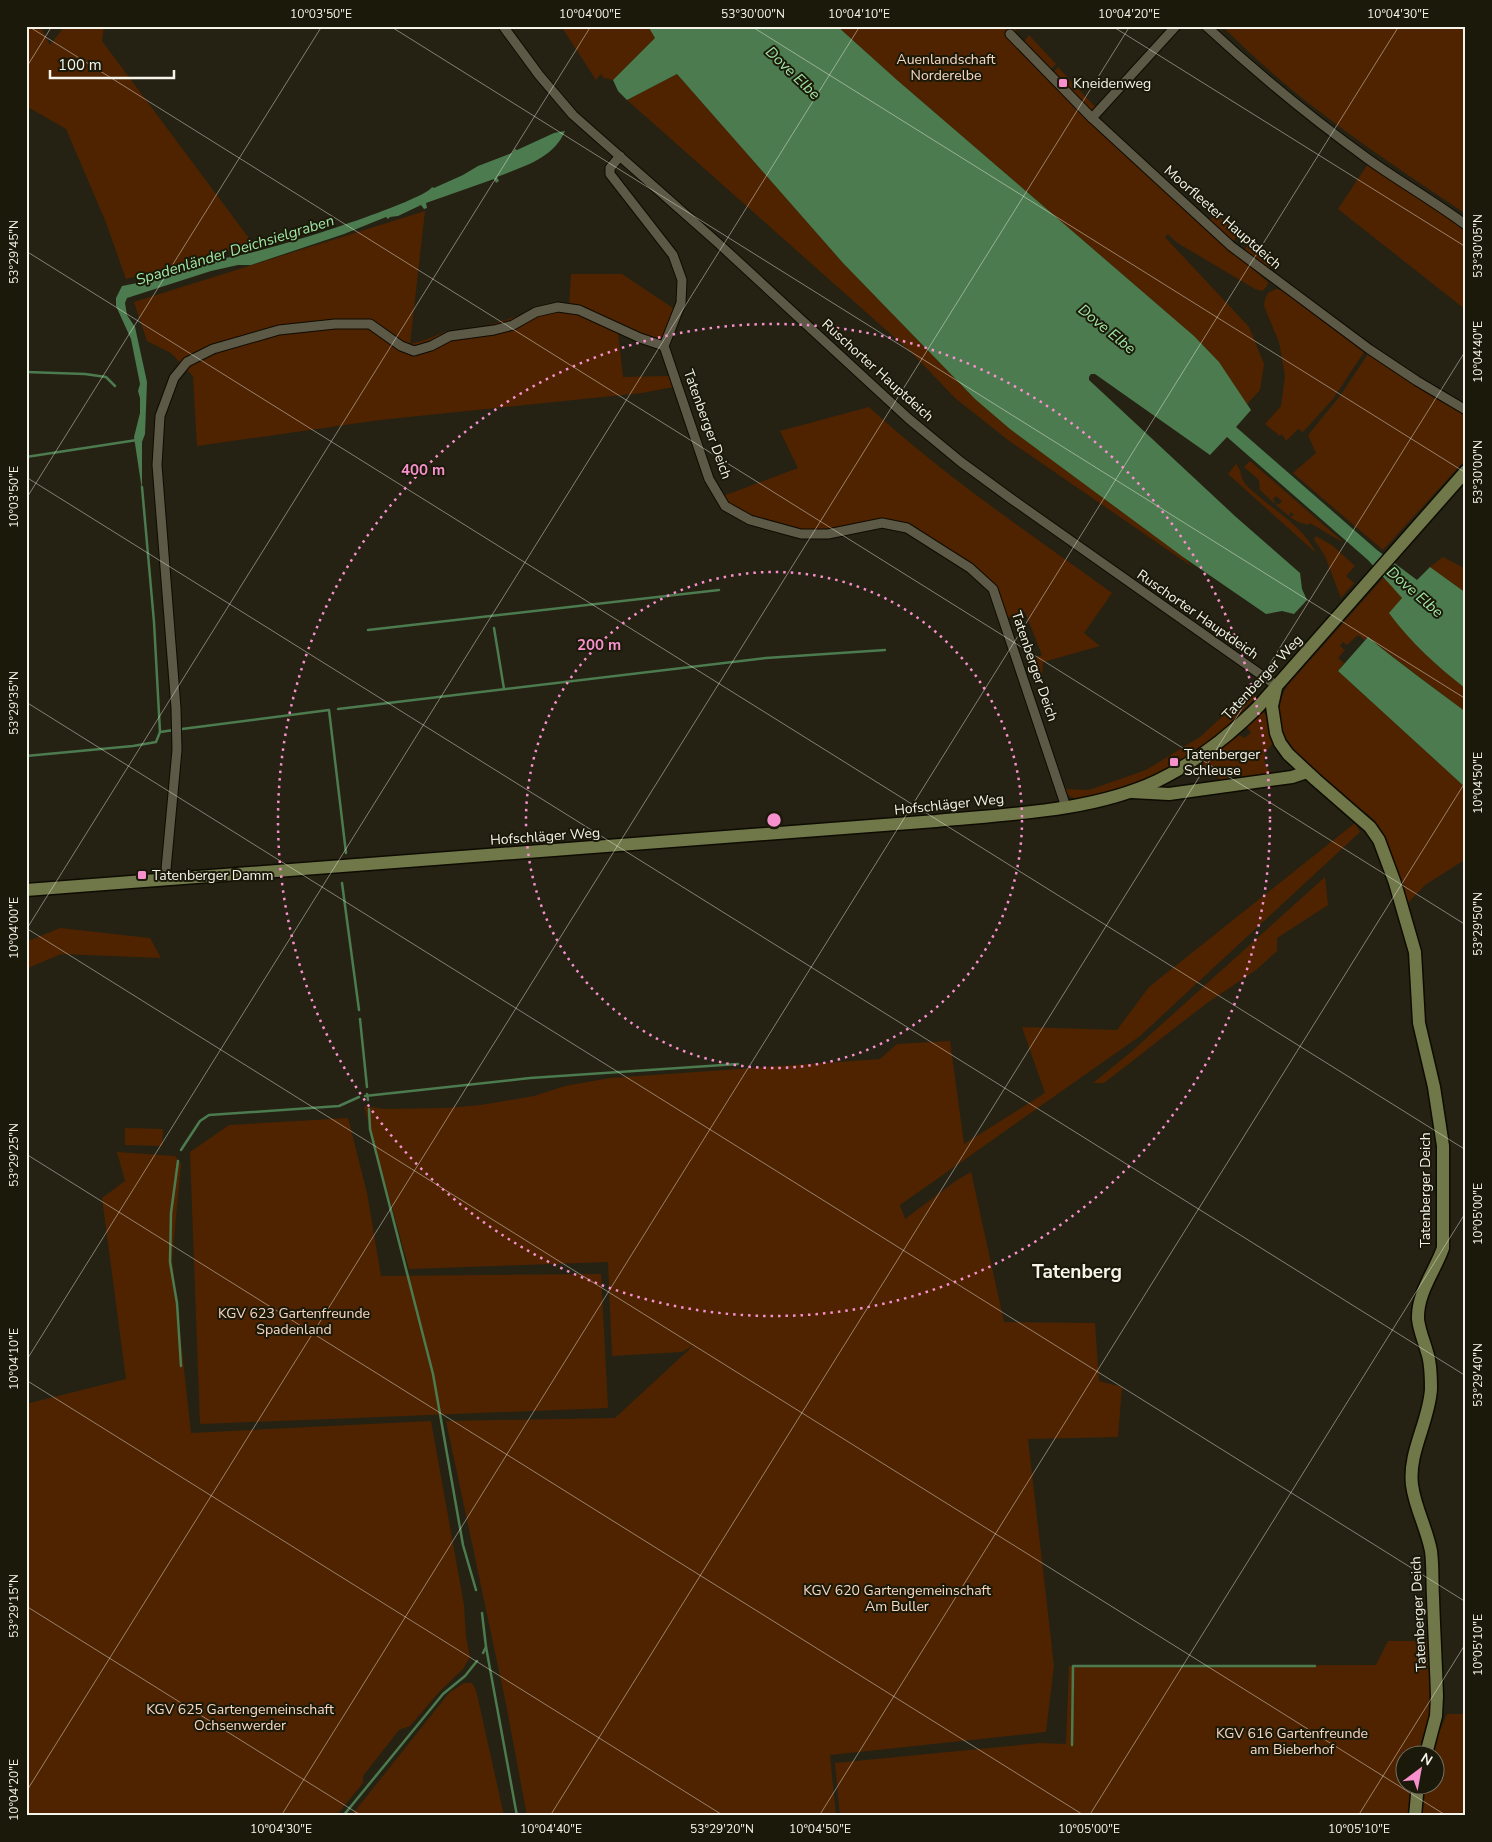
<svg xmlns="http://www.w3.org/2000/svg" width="1492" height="1842" font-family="'Nunito Sans',sans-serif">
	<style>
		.green { fill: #4f2300 }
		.water { fill: #4c7b4f }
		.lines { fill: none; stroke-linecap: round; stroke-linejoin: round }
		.stream { stroke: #4c7b4f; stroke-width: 2.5 }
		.street-casing { stroke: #0e0b01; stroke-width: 11 }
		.secondary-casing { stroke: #0e0b01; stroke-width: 15 }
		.street { stroke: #5c5947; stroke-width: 9 }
		.secondary { stroke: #707748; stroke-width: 12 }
		.ticks { fill: none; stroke: #f6f4ea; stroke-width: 1; stroke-opacity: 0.45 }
		.ring { fill: none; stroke: #f790cd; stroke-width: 2.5; stroke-dasharray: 2.5 5 }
		.poi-dot { fill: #f790cd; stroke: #1b1909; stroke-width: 2 }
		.labels { text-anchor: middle; stroke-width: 4; stroke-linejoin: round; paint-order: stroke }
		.park-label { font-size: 14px; fill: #f8d7c2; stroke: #1b1909 }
		.poi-label { font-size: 14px; fill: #f6f4ea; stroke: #1b1909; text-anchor: start }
		.street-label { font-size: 14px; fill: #f6f4ea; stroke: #1b1909 }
		.water-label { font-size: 15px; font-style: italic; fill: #a0e7a4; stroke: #1b1909 }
		.district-label { font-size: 19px; font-weight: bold; fill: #f6f4ea; stroke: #1b1909 }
		.centre { fill: #f790cd; stroke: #1b1909; stroke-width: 2.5 }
		.ring-label { font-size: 15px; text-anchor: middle; font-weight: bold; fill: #f790cd; stroke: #1b1909; stroke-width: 4; stroke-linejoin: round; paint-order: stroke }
		.neatline { fill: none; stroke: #f6f4ea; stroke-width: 2 }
		.ticks-label { font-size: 12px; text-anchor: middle; fill: #f6f4ea }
	</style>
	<rect width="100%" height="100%" fill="#252213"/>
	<g class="green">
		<polygon points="26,26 40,26 50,45 65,26 104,26 102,41 254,245 126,279 105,220 66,129 26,106"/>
		<polygon points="561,26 650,26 649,27 655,38 613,80 604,78 601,74 596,80"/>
		<polygon points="837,26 1021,26 1008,37 1081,113 1149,177 1204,228 1268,282 1267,286 1262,291 1255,289 1176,242 1168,234 1165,237 1249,327 1264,364 1260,390 1247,404 1219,362 1194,336 897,80"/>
		<path d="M 1222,26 L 1466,26 L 1466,214 C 1412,178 1358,142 1307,102 C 1277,78 1249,53 1222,26 Z"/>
		<polygon points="1029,35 1056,64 1049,71 1023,43"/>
		<polygon points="1058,67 1094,106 1100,105 1095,110 1090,110 1053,73"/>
		<polygon points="677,74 843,263 975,399 1010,429 1183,557 1194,568 1008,440 955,398 912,353 627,100"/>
		<polygon points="1368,164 1466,229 1466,310 1338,209"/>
		<polygon points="425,211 410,344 425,340 445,332 479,328 556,305 569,307 571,274 622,274 679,312 670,346 618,332 623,377 669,376 673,387 642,393 380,420 197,446 193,376 171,353 147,341 134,302"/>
		<polygon points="1215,214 1239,234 1234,240 1231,241 1209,221"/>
		<polygon points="1249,243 1274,264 1268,270 1244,251"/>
		<polygon points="1276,289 1281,290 1364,352 1333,399 1303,432 1298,429 1286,441 1282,434 1280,436 1265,424 1281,406 1285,376 1279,342 1264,306 1265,299 1268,293"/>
		<polygon points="1368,354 1431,396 1466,414 1466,459 1383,550 1293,473 1316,453 1308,435 1340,396"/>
		<path d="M 869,407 C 944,476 1029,533 1112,593 L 1084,633 L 1100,646 L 1043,662 L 1041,686 L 1033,659 L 1042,655 L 1025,612 L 1006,618 L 995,588 L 973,567 L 911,524 L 881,519 L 827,531 L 800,530 L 752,516 L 726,502 L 723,496 L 798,468 L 780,431 Z"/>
		<polygon points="1250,461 1341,540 1342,542 1310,523 1308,525 1298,522 1290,517 1294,515 1291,512 1289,516 1276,505 1277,503 1279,505 1282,501 1276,496 1273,499 1275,502 1274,503 1260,490 1259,480 1244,467"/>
		<path d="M 1236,464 C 1242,470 1240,479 1246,485 C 1269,508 1301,523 1316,553 L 1228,474 Z"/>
		<polygon points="1316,536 1333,546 1355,566 1346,576 1354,583 1341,598 1325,556 1314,539"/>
		<polygon points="1443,557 1466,569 1466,593 1430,567"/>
		<path d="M 1384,577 L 1402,598 L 1390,613 C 1411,643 1437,666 1466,689 L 1466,712 C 1433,687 1400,663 1368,637 L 1365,640 L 1358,635 L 1347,645 L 1343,642 L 1340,646 L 1345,650 L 1338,658 L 1344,663 L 1338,671 L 1466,788 L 1466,859 L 1425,885 L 1408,903 L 1405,904 C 1399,885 1389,839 1378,825 C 1372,816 1362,811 1355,805 C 1320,778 1256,735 1288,685 Z"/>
		<path d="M 1249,692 L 1256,697 C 1241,712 1226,729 1209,743 C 1186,762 1104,801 1075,798 C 1069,797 1066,793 1063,789 L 1089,790 L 1146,770 L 1200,737 Z"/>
		<path d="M 1263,711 L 1268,718 L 1274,742 C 1262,755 1261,760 1271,774 L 1243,779 L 1242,774 L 1227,777 L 1227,780 L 1220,781 L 1214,770 L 1201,774 L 1195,768 L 1239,735 L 1244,738 L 1251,733 L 1247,727 Z"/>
		<polygon points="1355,823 1360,832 1140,1036 900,1205 905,1219 957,1180 971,1172 1004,1322 1095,1323 1099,1381 1122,1387 1118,1437 1028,1439 1054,1666 1046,1732 830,1755 836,1816 527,1816 506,1704 446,1421 615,1418 694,1345 682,1352 612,1356 608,1262 409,1269 364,1106 384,1109 447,1108 481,1105 534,1096 565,1086 610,1078 880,1059 897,1044 950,1041 964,1144 1045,1093 1022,1027 1117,1030 1149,987"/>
		<polygon points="1325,877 1328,905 1277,938 1277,951 1256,970 1207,1003 1104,1083 1093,1083 1131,1052"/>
		<polygon points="60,928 150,938 161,958 61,954 26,969 26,942"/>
		<polygon points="348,1118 367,1193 381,1276 601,1274 608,1408 200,1424 190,1152 229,1125"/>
		<polygon points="125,1128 163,1129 162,1146 125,1145"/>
		<polygon points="117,1152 175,1156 181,1164 172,1259 191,1433 431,1421 464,1605 466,1637 470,1657 463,1669 440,1691 410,1726 399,1730 363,1776 363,1783 336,1816 26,1816 26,1404 126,1379 102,1198 125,1181"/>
		<polygon points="1388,1641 1431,1641 1432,1715 1422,1754 1404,1754 1404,1784 1415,1785 1411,1816 840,1816 835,1763 1040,1743 1066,1744 1069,1666 1376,1665"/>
		<polygon points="464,1683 472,1683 476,1690 504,1816 351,1816 449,1693"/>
		<polygon points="1447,1714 1466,1714 1466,1816 1419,1816 1422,1785 1434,1784 1434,1754 1430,1754"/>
	</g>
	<g class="water">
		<path d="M 648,26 L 837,26 L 897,80 L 1194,336 L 1219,362 L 1251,410 L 1236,427 L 1377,550 L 1417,580 L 1430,567 L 1466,593 L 1466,689 C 1437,666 1411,643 1389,613 L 1402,598 L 1368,560 L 1227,437 L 1210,455 L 1095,374 L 1091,374 L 1089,377 L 1089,380 L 1236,517 L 1300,573 L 1302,589 L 1307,600 L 1294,614 L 1282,611 L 1266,614 L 1183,557 L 1049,458 L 1010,429 L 975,399 L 843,263 L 677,74 L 627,100 L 618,91 L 613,80 L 655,38 Z"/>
		<path d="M 565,131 C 553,159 524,166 497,177 L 499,181 L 496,183 L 494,179 L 426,203 L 427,208 L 424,209 L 421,205 L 398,216 L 390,217 L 388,219 L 386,217 L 344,234 L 251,265 L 238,265 L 211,271 L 127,298 L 125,303 L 127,315 L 135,327 L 147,382 L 145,434 L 142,442 L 142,490 L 134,437 L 140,413 L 140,398 L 138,391 L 140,384 L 131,339 L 116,306 L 116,298 L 122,286 L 163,278 L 214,261 L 216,258 C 236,263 424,202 432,187 L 434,188 L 463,175 L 478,166 L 512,153 L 515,149 L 517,150 L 554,133 Z"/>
		<path d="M 1368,637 C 1399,663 1433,687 1466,712 L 1466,788 L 1338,671 Z"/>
	</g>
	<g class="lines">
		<g class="stream">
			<polyline points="26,372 85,374 106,377 115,386"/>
			<polyline points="26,457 137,440"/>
			<polyline points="142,487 154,622 160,732"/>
			<polyline points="494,628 504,689"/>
			<polyline points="368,630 719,590"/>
			<polyline points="338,709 766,658 885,650"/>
			<polyline points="182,729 329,710 346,853"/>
			<polyline points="26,756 133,746 156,742 160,732 174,730"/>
			<polyline points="342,883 359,1010"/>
			<polyline points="360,1019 367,1087"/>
			<polyline points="367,1094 368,1100"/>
			<polyline points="365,1096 530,1078 738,1064"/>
			<polyline points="369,1109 370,1129 433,1374 463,1545 476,1590"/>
			<polyline points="181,1150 200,1121 209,1115 339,1106 359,1097"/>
			<polyline points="178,1161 171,1213 170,1262 177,1303 181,1366"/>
			<polyline points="482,1613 486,1647 483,1653"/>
			<polyline points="486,1647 517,1816"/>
			<polyline points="1072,1745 1073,1666 1315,1666"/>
			<polyline points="343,1816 443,1694 465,1676 477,1661"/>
		</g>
		<defs>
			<g id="street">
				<polyline points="503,26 539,75 573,115 718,243 909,419 961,462 1013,500 1277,686"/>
				<path d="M 1206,26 C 1258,74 1311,118 1368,159 C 1400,182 1434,201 1466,225"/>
				<polyline points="1010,34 1092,118 1231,246 1369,349 1417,381 1466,410"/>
				<polyline points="1092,118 1176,26"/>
				<polyline points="620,156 610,168 610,174 673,255 682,280 681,303 664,346 709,479 725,506 750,520 801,534 828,534 882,523 907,528 970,568 993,589 1066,807"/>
				<polyline points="165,880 177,750 176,708 157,465 160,416 174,378 187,362 213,349 279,330 335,324 370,324 401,346 414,351 431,346 450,336 494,330 513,325 536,312 558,307 579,310 640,338 664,346"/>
			</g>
			<g id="secondary">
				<path d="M 1276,688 L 1272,706 L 1276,733 L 1280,743 L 1288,754 L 1316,780 L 1370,827 L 1379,840 L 1395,883 L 1415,952 L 1419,1023 L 1434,1087 L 1443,1146 L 1443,1248 C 1435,1271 1417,1293 1418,1319 C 1419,1330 1424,1341 1427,1352 C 1431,1363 1431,1377 1431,1389 C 1429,1422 1408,1452 1412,1485 C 1415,1508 1427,1529 1431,1551 C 1433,1566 1432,1582 1433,1597 C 1434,1630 1436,1663 1437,1696 L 1436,1716 L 1426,1754"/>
				<polyline points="1132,792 1169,794 1292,777 1307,772"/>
				<path d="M 26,890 L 936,821 C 1007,814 1091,812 1157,781 C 1196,762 1228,737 1258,707 L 1466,471"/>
				<polyline points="1415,1816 1418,1784"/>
			</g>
		</defs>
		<use href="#street" class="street-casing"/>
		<use href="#secondary" class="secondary-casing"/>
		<use href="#street" class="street"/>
		<use href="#secondary" class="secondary"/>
	</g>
	<path class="ticks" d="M 28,26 L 1466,925M 390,26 L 1466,699M 751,26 L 1466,473M 1112,26 L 1466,247M 26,68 L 52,26M 26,251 L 1466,1150M 26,477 L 1466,1376M 26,499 L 322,26M 26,702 L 1466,1602M 26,928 L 1447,1816M 26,930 L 591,26M 26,1154 L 1085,1816M 26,1361 L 860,26M 26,1380 L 724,1816M 26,1606 L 362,1816M 26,1792 L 1130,26M 281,1816 L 1399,26M 550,1816 L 1466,350M 819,1816 L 1466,781M 1089,1816 L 1466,1212M 1358,1816 L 1466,1643"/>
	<g class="ring">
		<circle cx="774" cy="820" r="248"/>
		<circle cx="774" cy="820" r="496"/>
	</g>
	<g class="poi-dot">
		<rect x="1058" y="78" width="10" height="10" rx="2.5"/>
		<rect x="1169" y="757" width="10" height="10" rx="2.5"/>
		<rect x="137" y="870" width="10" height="10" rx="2.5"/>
	</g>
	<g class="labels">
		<g class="park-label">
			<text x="946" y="64">Auenlandschaft<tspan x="946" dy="16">Norderelbe</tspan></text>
			<text x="294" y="1318">KGV 623 Gartenfreunde<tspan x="294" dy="16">Spadenland</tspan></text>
			<text x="897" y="1595">KGV 620 Gartengemeinschaft<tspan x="897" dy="16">Am Buller</tspan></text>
			<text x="240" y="1714">KGV 625 Gartengemeinschaft<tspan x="240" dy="16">Ochsenwerder</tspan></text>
			<text x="1292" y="1738">KGV 616 Gartenfreunde<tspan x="1292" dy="16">am Bieberhof</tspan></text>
		</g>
		<g class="poi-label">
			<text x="1073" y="88">Kneidenweg</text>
			<text x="1184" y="759">Tatenberger<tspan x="1184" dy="16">Schleuse</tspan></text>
			<text x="152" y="880">Tatenberger Damm</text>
		</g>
		<g class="street-label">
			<text transform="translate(1223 217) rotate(41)" y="5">Moorfleeter Hauptdeich</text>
			<text transform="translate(878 370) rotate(42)" y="5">Ruschorter Hauptdeich</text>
			<text transform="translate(708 424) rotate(70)" y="5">Tatenberger Deich</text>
			<text transform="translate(1198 614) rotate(35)" y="5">Ruschorter Hauptdeich</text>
			<text transform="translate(1035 666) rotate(71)" y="5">Tatenberger Deich</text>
			<text transform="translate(1262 677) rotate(-47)" y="5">Tatenberger Weg</text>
			<text transform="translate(949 804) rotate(-6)" y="5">Hofschläger Weg</text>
			<text transform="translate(545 836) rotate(-4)" y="5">Hofschläger Weg</text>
			<text transform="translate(1425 1190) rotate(-90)" y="5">Tatenberger Deich</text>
			<text transform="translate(1418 1614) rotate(-93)" y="5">Tatenberger Deich</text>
		</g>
		<g class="water-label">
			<text transform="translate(793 73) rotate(44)" y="5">Dove Elbe</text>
			<text transform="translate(235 250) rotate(-17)" y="5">Spadenländer Deichsielgraben</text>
			<text transform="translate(1107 329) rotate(39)" y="5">Dove Elbe</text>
			<text transform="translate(1415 592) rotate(41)" y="5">Dove Elbe</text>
		</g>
		<g class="district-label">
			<text x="1077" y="1278">Tatenberg</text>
		</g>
	</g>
	<circle cx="774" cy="820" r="8" class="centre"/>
	<g class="ring-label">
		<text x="423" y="475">400 m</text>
		<text x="599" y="650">200 m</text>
	</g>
	<rect width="1492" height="1842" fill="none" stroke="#1b1909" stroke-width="55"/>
	<g transform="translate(1420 1770) rotate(32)"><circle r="24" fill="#1b1909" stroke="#737163"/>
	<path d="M0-4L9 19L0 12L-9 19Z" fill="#f790cd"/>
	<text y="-8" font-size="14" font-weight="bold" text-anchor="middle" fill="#f6f4ea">N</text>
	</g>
	<path d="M50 70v8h124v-8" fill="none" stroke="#f6f4ea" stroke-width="2.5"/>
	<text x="58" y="70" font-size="15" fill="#f6f4ea" stroke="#1b1909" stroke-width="4" paint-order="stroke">100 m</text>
	<rect x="28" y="28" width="1436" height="1786" class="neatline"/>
	<g class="ticks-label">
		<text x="321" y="18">10°03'50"E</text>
		<text x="590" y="18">10°04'00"E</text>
		<text x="753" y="18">53°30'00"N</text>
		<text x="859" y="18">10°04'10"E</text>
		<text x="1129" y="18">10°04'20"E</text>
		<text x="1398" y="18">10°04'30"E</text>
		<text transform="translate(1478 246) rotate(-90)" y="4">53°30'05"N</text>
		<text transform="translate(14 252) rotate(-90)" y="4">53°29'45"N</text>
		<text transform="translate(1478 352) rotate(-90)" y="4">10°04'40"E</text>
		<text transform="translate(1478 472) rotate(-90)" y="4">53°30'00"N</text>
		<text transform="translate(14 497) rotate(-90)" y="4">10°03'50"E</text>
		<text transform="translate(14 703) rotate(-90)" y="4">53°29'35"N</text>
		<text transform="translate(1478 783) rotate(-90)" y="4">10°04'50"E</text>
		<text transform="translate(1478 924) rotate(-90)" y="4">53°29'50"N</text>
		<text transform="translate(14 928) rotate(-90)" y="4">10°04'00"E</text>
		<text transform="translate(14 1155) rotate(-90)" y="4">53°29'25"N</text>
		<text transform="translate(1478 1214) rotate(-90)" y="4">10°05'00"E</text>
		<text transform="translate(14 1359) rotate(-90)" y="4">10°04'10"E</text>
		<text transform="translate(1478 1375) rotate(-90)" y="4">53°29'40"N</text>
		<text transform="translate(14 1606) rotate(-90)" y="4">53°29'15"N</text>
		<text transform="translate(1478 1645) rotate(-90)" y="4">10°05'10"E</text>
		<text transform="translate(14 1790) rotate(-90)" y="4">10°04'20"E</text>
		<text x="281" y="1833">10°04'30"E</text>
		<text x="551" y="1833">10°04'40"E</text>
		<text x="722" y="1833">53°29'20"N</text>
		<text x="820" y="1833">10°04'50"E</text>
		<text x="1089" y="1833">10°05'00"E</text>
		<text x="1359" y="1833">10°05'10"E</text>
	</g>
</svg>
